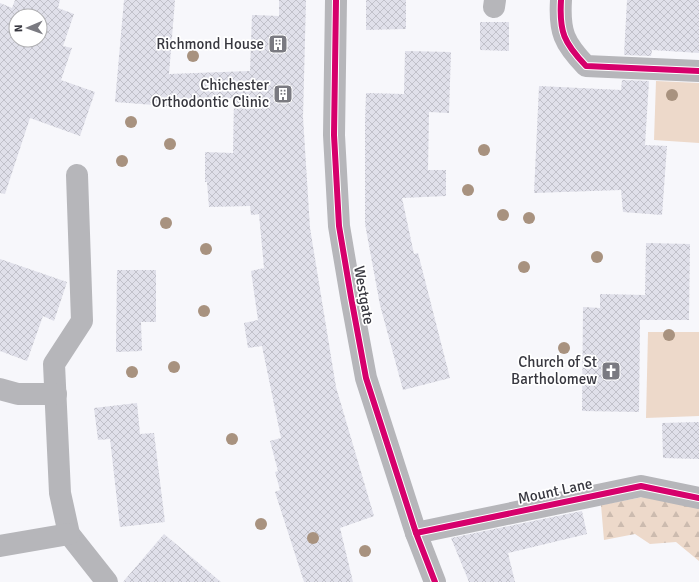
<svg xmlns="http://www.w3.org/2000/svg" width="699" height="582" font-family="Signika,sans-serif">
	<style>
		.forest { fill: url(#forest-firs) }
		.garden { fill: #edd9ca }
		.building { fill: url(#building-cross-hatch); fill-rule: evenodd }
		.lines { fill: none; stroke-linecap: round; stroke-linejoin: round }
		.minor { stroke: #b6b6ba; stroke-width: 22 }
		.cycleway-casing { stroke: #fff; stroke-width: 8 }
		.cycleway { stroke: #d6006c; stroke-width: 6 }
		.tree { fill: #a8927f }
		.labels { text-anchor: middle; stroke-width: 3.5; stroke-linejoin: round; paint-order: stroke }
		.poi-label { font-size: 15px; fill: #37373f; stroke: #fff; text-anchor: end }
		.street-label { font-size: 15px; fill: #37373f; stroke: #fff }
	</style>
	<defs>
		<pattern id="forest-firs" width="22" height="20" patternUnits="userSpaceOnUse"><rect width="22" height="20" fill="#edd9ca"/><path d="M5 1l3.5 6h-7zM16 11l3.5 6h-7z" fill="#ccbbaf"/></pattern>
		<pattern id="building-cross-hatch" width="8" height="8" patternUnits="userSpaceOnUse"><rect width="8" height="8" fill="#e0e0ea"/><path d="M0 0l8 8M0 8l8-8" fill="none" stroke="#c1c1ca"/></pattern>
	</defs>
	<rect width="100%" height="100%" fill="#f7f7fb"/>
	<polygon class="forest" points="648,496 699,507 699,561 676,542 650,544 635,534 604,540 601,505"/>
	<g class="garden">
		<polygon points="656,81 699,83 699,143 654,140"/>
		<polygon points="648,332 699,332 699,416 646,418"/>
	</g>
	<g class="building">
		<path d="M 15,0 L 60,0 L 58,8 L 74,14 L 63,46 L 72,48 L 61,80 L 95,92 L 80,136 L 30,118 L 5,194 L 0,193 L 0,3 L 12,8 ZM 16,16 L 40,16 L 40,40 L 16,40 Z"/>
		<polygon points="124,0 175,0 169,74 250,71 252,15 279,16 279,0 306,0 303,117 310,228 336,387 374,516 340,528 353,582 304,582 275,492 280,490 275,472 278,471 270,441 281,438 262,346 248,348 244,323 258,320 251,271 264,268 259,214 251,215 250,206 209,207 207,182 205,182 205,152 233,153 234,98 167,100 167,106 115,102"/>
		<polygon points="366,0 406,0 406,29 366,30"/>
		<polygon points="627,0 699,0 699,53 652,50 651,56 624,55"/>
		<polygon points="480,22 509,22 509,51 480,50"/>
		<polygon points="405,51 451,52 449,113 429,112 428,170 446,170 446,196 402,198 414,254 418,253 450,378 403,390 380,305 365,224 365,121 366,93 404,94"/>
		<polygon points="622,80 649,81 645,145 667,146 662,215 623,212 621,190 534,193 539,86 621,90"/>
		<polygon points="646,243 690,244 689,320 640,320 639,412 582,411 583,307 600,308 600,294 645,295"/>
		<polygon points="0,259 67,282 54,321 43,316 27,361 0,351"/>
		<polygon points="117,270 156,270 156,322 141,322 142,351 116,352"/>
		<polygon points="137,403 140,434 154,433 165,522 120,527 110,439 98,440 94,408"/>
		<polygon points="699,422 699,459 663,458 662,423"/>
		<polygon points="582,511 587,534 508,553 515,582 469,582 451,538"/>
		<polygon points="164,534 221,582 123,582"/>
	</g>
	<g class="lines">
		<g class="minor">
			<polyline points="336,0 334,135 339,226 351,297 366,378 416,533 435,582"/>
			<path d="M 561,0 C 559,32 564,43 586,66 L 699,71"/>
			<polyline points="494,7 495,0"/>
			<polyline points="77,175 82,321 54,364 60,493 69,534 107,582"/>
			<polyline points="0,389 18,394 56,394"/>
			<polyline points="416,533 641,486 699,498"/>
			<polyline points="0,546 69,534"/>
		</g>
		<defs>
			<g id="cycleway">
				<polyline points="336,0 334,135 339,226 351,297 366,378 416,533 435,582"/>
				<path d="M 561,0 C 559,32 564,43 586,66 L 699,71"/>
				<polyline points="416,533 641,486 699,498"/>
			</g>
		</defs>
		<use href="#cycleway" class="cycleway-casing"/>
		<use href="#cycleway" class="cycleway"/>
	</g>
	<g class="tree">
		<circle cx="193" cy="56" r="6"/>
		<circle cx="672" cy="95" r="6"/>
		<circle cx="131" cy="122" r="6"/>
		<circle cx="170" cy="144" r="6"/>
		<circle cx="484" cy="150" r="6"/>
		<circle cx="122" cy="161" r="6"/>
		<circle cx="468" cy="190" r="6"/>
		<circle cx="503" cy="215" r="6"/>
		<circle cx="529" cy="218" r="6"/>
		<circle cx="166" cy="223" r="6"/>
		<circle cx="206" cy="249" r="6"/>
		<circle cx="597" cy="257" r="6"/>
		<circle cx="524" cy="267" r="6"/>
		<circle cx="204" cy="311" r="6"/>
		<circle cx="669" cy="335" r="6"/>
		<circle cx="564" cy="348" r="6"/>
		<circle cx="174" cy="367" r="6"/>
		<circle cx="132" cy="372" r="6"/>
		<circle cx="232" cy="439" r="6"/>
		<circle cx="261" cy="524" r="6"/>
		<circle cx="313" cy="538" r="6"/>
		<circle cx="365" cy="551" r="6"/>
	</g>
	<defs>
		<symbol id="building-square" viewBox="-11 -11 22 22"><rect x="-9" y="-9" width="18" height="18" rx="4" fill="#7a7a81" stroke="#fff"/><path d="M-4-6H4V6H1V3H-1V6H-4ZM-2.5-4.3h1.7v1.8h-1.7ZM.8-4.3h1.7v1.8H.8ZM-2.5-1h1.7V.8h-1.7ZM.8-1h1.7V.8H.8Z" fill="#fff"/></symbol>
		<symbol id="church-square" viewBox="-11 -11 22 22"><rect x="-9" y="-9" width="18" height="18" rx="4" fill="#7a7a81" stroke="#fff"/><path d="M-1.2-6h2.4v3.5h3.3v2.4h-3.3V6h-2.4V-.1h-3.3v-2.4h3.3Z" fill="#fff"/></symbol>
	</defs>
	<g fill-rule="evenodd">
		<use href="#building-square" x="267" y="33" width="22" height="22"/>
		<use href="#building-square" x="272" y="83" width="22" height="22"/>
		<use href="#church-square" x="600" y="360" width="22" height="22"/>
	</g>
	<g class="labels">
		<g class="poi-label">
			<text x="264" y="49">Richmond House</text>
			<text x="269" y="90">Chichester<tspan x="269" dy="17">Orthodontic Clinic</tspan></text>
			<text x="597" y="367">Church of St<tspan x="597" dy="17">Bartholomew</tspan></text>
		</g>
		<g class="street-label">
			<text transform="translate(364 295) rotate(80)" y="5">Westgate</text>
			<text transform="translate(555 491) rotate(-12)" y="5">Mount Lane</text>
		</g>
	</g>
	<g transform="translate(28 28) rotate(268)"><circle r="19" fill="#ffffff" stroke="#afafb2"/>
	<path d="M0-3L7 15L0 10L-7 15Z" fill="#7a7a81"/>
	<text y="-6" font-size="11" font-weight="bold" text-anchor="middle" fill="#37373f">N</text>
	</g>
</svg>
